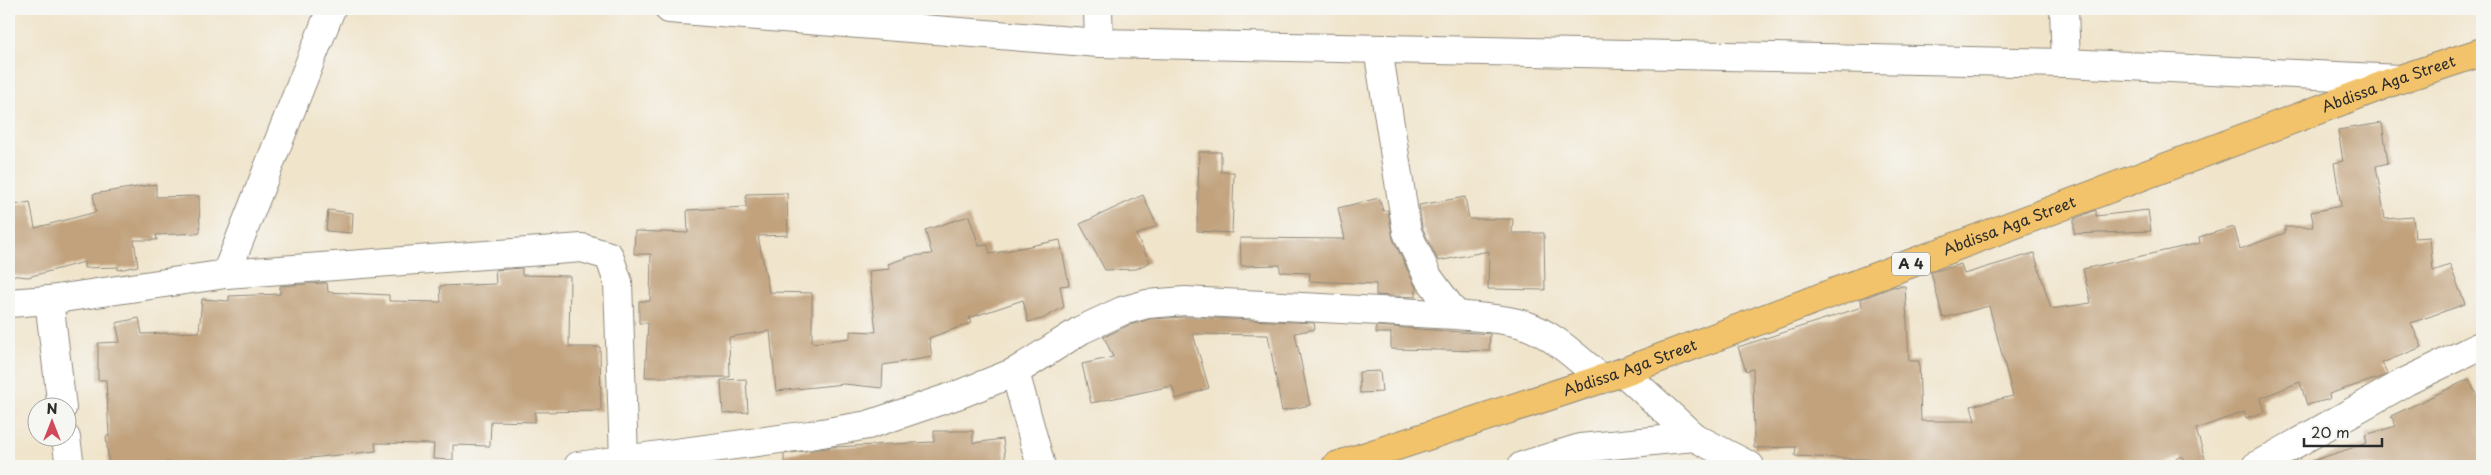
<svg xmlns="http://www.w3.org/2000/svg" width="2491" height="475" font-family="'Playpen Sans',sans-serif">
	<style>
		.building { fill: #c1a27d }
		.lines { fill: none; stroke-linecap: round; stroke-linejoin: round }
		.minor-casing { stroke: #8e887b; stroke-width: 30 }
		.highway-casing { stroke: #8e887b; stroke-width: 30 }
		.minor { stroke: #fff; stroke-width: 28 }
		.highway { stroke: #f2c36a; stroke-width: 28 }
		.labels { text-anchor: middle; stroke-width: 5; stroke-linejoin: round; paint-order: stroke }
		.shield { fill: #f6f6f2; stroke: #686867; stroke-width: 1 }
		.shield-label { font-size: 14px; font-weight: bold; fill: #2b2b2b }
		.street-label { font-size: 15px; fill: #2b2b2b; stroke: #f6f6f2 }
	</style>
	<rect width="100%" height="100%" fill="#f6f6f2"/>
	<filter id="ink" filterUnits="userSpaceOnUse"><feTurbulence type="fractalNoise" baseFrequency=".02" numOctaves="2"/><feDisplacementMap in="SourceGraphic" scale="10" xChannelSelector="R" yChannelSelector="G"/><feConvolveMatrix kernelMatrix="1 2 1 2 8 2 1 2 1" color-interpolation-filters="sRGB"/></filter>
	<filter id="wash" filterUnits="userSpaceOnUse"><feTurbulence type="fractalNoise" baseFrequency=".0096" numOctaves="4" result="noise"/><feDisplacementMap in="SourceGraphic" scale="20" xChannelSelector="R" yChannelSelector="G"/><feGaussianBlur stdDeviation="1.12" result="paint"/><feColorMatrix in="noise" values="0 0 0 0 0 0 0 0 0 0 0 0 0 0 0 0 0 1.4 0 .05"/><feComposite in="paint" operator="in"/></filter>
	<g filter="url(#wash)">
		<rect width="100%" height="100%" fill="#f0e4cb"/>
		<g id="blocks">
			<g class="building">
				<polygon points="2382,123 2388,163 2376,166 2385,219 2413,217 2415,238 2430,237 2433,271 2450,265 2465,304 2411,323 2422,347 2382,363 2388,374 2384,376 2329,394 2330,399 2307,405 2300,382 2261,398 2265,412 2246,418 2244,412 2196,429 2206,462 2191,466 2185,466 2182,456 2159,466 1881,466 1881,460 1795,456 1796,447 1754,448 1753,369 1746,371 1738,347 1862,307 1861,299 1892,287 1905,286 1909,361 1919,361 1921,421 1975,421 1971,406 2013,396 1989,306 1943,318 1931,272 1961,264 1964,274 2034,253 2051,309 2091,303 2083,269 2200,243 2199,237 2234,227 2240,249 2285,233 2285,227 2314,227 2311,212 2341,206 2334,163 2343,161 2338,130"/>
				<polygon points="1199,152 1221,152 1221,172 1234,172 1232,233 1197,231"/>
				<polygon points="156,184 156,197 199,196 200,233 156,235 157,240 134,240 138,266 118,270 118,267 84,268 84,262 28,277 9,275 9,206 30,202 35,228 96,212 93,194"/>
				<polygon points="787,193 788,235 758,236 769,292 812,293 812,343 850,338 850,331 876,332 869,271 890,269 888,264 911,256 932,254 925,230 969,216 979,246 988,245 990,254 1060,240 1069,285 1060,286 1064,307 1042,319 1028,322 1023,300 969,318 971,323 929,338 932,357 883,365 882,388 844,384 776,391 770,331 729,337 730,377 645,377 648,323 639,323 639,301 650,301 651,254 634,254 635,231 688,233 687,210 746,207 746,194"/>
				<polygon points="1143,195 1157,226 1136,235 1150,262 1136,269 1105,270 1080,224"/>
				<polygon points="1465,197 1469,219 1513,219 1512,233 1544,233 1545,290 1488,289 1489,251 1438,261 1422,227 1419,205"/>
				<polygon points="1379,198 1383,211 1388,210 1393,239 1416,288 1416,297 1376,295 1376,284 1309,281 1310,273 1280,272 1280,265 1241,266 1240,238 1345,239 1338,208"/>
				<polygon points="328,210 353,213 352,233 326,231"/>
				<polygon points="2096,210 2096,216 2148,210 2151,231 2074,234 2074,219"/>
				<polygon points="522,268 522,275 570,276 569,347 600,347 601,411 535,412 535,422 491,421 490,446 453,445 453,460 433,459 434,444 375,443 376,451 292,460 292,466 207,466 207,463 166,462 167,466 109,466 106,436 109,436 106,380 98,380 98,343 120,342 116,323 139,318 142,334 199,332 202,299 229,301 229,296 280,294 280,286 322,283 327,283 328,292 389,295 389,301 441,302 440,286 496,284 495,270"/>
				<polygon points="1185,317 1314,323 1315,329 1295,333 1310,405 1282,411 1268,335 1193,334 1209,388 1176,399 1172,386 1091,403 1082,364 1113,357 1104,337 1127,326 1150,319"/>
				<polygon points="1376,326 1490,334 1489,351 1391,349 1391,333 1376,333"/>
				<polygon points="1380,371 1382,392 1360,393 1359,372"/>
				<polygon points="746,379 748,412 723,414 721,380"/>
				<polygon points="2469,379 2482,407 2482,466 2309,466 2309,462 2367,443 2365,435 2396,426 2391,416"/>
				<polygon points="934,431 973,431 973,443 1003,439 1006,466 784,466 784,454 833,447 934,442"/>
			</g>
		</g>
	</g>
	<g filter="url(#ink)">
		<use href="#blocks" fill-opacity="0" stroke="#8e887b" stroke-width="1"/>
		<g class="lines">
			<defs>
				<g id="minor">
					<polyline points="669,9 1099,43 2066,63 2400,79"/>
					<polyline points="1098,9 1099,43"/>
					<polyline points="2064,9 2066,63"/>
					<polyline points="1378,49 1407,232 1428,277 1456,315"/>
					<polyline points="226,274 331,9"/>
					<polyline points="49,300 62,408"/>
					<polyline points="9,303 49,300 226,274 582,248 609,256 618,282 624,459"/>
					<polyline points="1015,372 1041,466"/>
					<polyline points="1623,372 1694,437 1750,466"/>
					<polyline points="66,438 70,466"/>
					<path d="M 578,466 L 810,435 L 868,425 L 960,394 L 1015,372 L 1081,330 L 1122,311 L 1147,304 L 1185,301 L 1456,315 C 1477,317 1501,318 1522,324 C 1552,333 1578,359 1602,379"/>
					<polyline points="1522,466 1580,448 1694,437"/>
					<polyline points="2256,466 2407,381 2482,345"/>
				</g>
				<g id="highway">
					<path id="s1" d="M 1336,466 L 1623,372 L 2400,79 L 2482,52"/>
				</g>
			</defs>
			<use href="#minor" class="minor-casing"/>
			<use href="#highway" class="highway-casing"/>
			<use href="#minor" class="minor"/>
			<use href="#highway" class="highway"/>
		</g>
	</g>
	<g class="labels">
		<rect class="shield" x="1892" y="252.5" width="38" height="23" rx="4"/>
		<g class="shield-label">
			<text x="1911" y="269">A 4</text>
		</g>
		<g class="street-label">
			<text dy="5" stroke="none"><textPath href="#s1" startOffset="1120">Abdissa Aga Street</textPath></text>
			<text dy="5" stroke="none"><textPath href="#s1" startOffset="715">Abdissa Aga Street</textPath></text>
			<text dy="5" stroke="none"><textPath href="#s1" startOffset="310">Abdissa Aga Street</textPath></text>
		</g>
	</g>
	<rect width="2491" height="475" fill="none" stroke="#f6f6f2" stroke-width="30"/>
	<g transform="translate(52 422)"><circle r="24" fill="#f6f6f2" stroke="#a5a5a2"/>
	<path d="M0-4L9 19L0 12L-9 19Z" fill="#d1495b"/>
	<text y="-8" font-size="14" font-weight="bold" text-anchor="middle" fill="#2b2b2b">N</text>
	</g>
	<path d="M2304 438v8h78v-8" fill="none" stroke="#2b2b2b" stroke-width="2.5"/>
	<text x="2311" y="438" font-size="15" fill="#2b2b2b" stroke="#f6f6f2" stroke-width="4" paint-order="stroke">20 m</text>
</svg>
